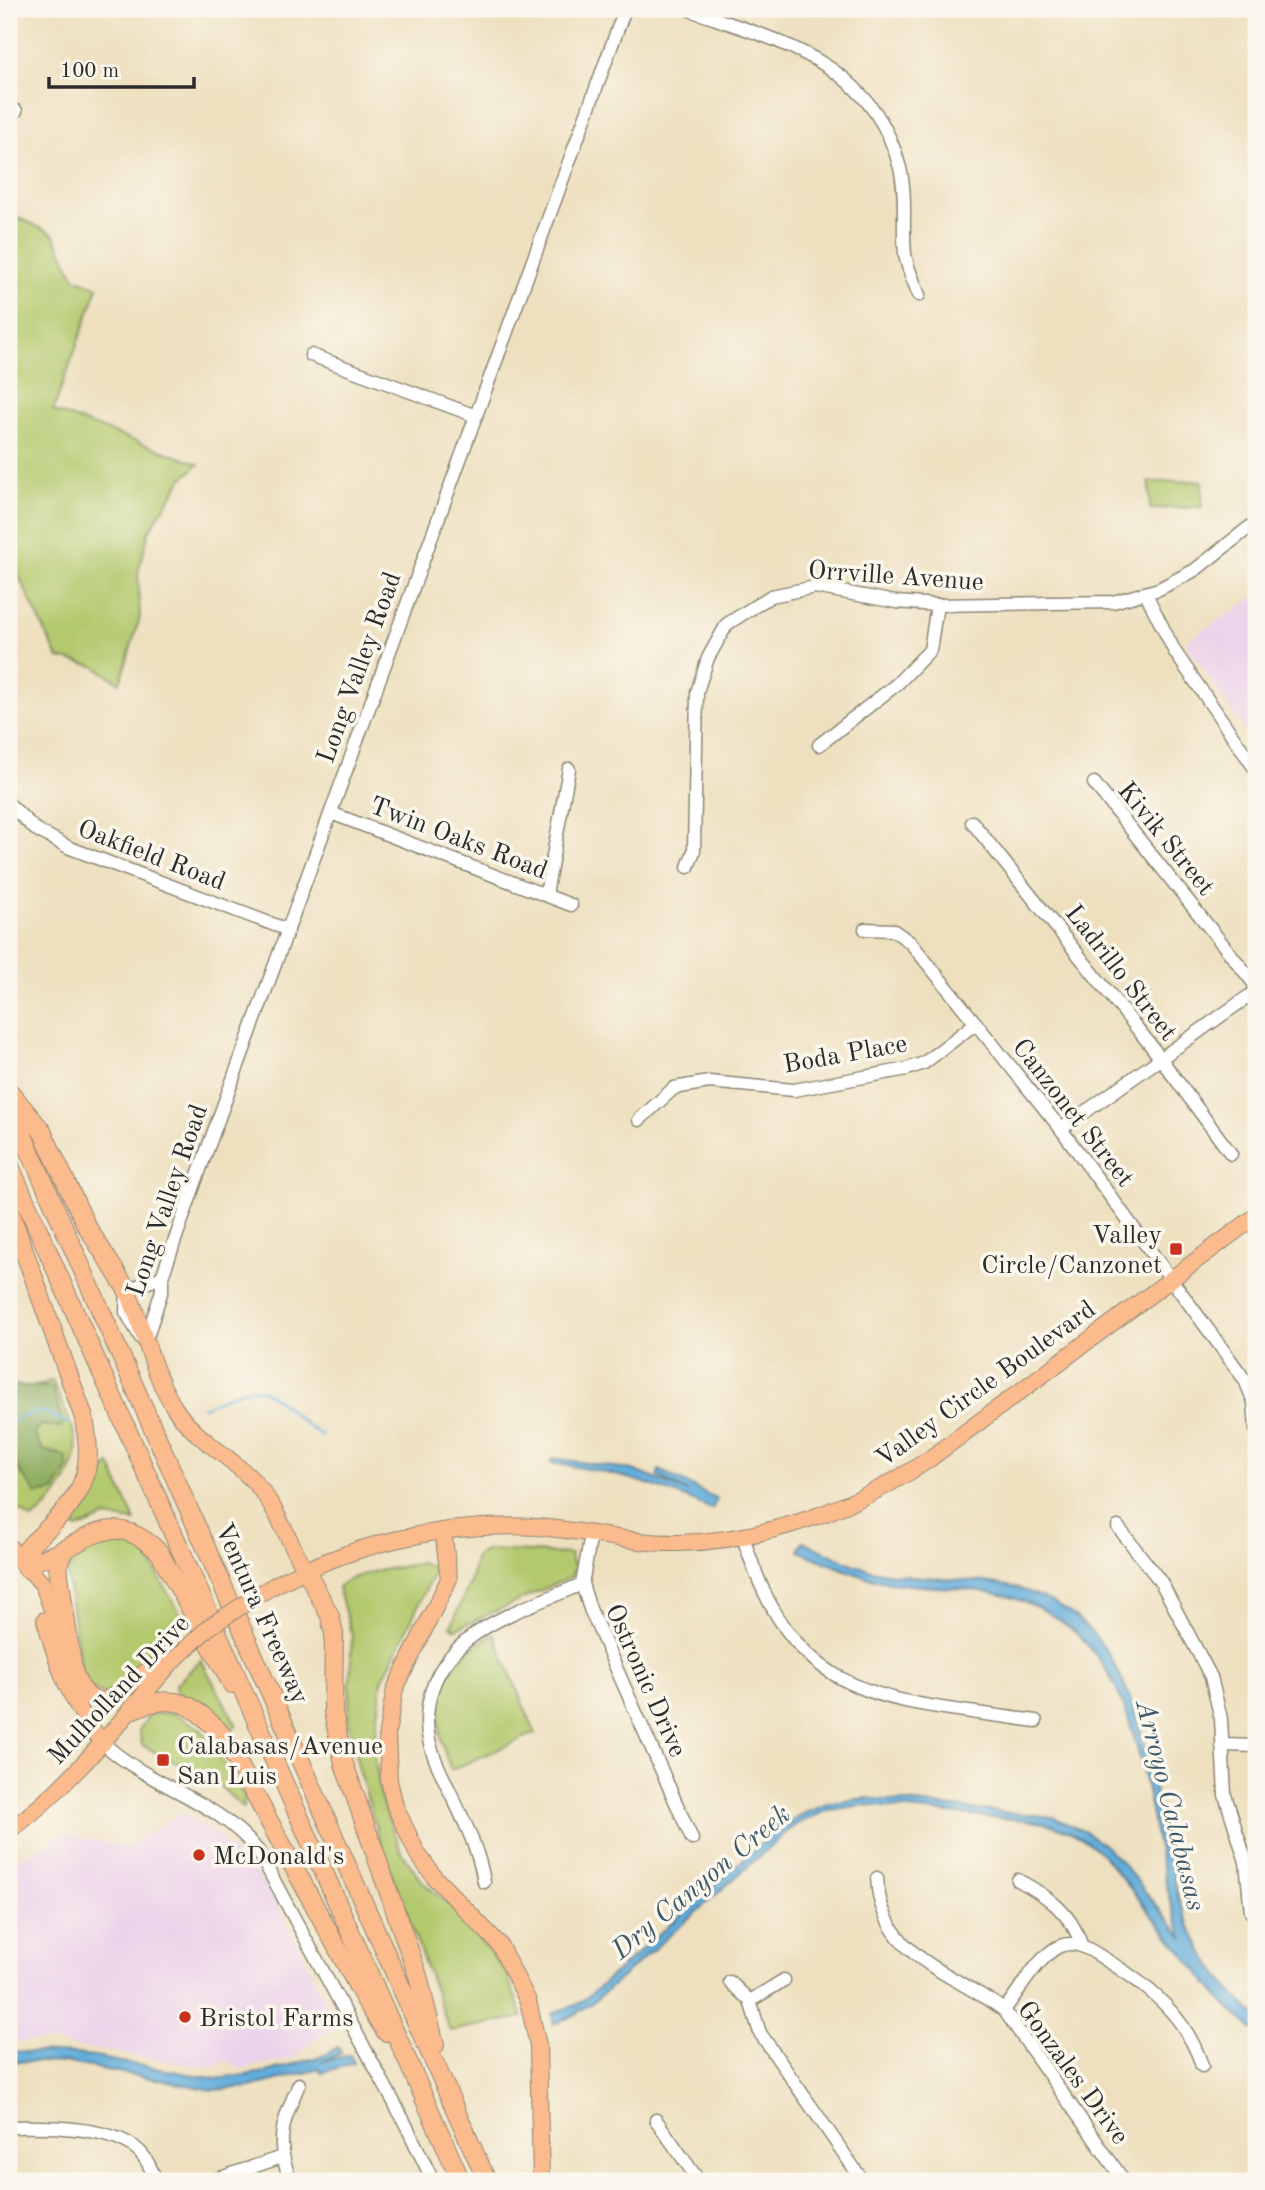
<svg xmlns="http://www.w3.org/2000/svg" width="1265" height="2190" font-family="'Old Standard TT',serif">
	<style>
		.built { fill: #ecd1ea }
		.green { fill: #b3c96d; stroke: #6f7a4c; stroke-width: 2 }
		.forest { fill: #8ead60; stroke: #5c6c46; stroke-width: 2 }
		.water { fill: #61acda; stroke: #466c82; stroke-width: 2 }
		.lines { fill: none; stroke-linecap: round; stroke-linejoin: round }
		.stream { stroke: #61acda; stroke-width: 2.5 }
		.minor-casing { stroke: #8c8675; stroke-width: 15 }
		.major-casing { stroke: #8c8675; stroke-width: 18 }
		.highway-casing { stroke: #8c8675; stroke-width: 20 }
		.minor { stroke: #fff; stroke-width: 12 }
		.major { stroke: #fbbb8d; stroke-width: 16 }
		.highway { stroke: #fbbb8d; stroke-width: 18 }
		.major-bridge-casing { stroke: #8c8675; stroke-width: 18; stroke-linecap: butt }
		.major-bridge { stroke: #fbbb8d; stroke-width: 16 }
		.poi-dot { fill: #c8321e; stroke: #fbf7ec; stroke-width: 2.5 }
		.labels { text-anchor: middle; stroke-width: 7; stroke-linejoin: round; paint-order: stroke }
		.street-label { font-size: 26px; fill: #2b2b2b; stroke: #fbf7ec }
		.poi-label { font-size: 26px; fill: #2b2b2b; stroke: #fbf7ec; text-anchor: start }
		.water-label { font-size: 28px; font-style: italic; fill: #3e5868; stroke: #fbf7ec }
	</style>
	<rect width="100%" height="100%" fill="#fbf7ec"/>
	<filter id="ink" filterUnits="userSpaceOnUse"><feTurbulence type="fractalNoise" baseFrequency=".0143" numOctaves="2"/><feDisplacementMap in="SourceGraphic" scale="14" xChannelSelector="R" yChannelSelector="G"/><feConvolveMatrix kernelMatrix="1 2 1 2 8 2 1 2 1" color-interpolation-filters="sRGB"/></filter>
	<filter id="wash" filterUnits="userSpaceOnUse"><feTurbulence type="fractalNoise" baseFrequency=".00686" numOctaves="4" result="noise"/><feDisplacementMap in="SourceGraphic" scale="28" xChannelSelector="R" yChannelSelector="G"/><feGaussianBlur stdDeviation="1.57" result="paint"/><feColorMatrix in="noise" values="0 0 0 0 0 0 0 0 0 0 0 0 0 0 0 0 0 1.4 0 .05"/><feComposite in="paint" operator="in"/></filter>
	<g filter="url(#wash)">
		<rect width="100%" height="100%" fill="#eee0bf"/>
		<g class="built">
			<polygon points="1256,596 1256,746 1185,642"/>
			<polygon points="179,1813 216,1834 270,1889 339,2028 320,2035 293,2058 242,2069 227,2061 210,2068 42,2041 9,2042 9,1862 46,1845 60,1833 126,1848"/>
		</g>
		<g class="green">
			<polygon points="9,213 53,234 75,278 98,287 53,411 199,464 182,479 149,531 138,573 140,617 120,683 94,666 58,658 9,556"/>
			<polygon points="1202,481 1202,507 1150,509 1149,482"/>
			<path d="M 52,1380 C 59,1398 69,1417 75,1436 C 83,1464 54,1505 32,1519 L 9,1503 L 9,1402 L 12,1397 Z"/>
			<polygon points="110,1464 135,1521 106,1517 77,1529 73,1524 82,1503"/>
			<polygon points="111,1538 141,1546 182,1617 118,1687 104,1695 83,1683 67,1575 75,1554"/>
			<polygon points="488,1550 570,1554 572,1564 576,1565 571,1577 456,1629 451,1626 470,1583 476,1556"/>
			<path d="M 421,1563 L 432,1566 L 434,1572 L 382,1681 L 374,1748 L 381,1799 L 401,1852 L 424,1883 L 459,1914 L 506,1972 L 523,2017 L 450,2031 L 381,1845 L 358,1766 L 348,1722 L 352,1636 L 338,1587 C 355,1571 396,1569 421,1563 Z"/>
			<path d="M 494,1634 L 535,1733 L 451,1770 C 428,1713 434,1664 494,1634 Z"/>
			<polygon points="201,1660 237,1726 228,1732 206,1710 176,1691 175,1685"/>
			<polygon points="173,1713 201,1729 245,1797 243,1808 220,1786 142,1745 139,1730 150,1714"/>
		</g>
		<polygon class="forest" points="9,1385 52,1387 63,1424 61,1427 40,1425 34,1434 43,1450 66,1456 68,1468 54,1491 37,1494 17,1468 9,1464"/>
		<g class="water">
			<path d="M 553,1458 L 633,1470 L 688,1492 L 657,1476 L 659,1470 L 717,1499 L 712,1509 C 656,1484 611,1471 550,1463 Z"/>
			<path d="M 803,1541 C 829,1554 858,1569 887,1573 C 924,1579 961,1578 998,1584 C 1110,1604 1133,1691 1154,1786 C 1162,1825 1170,1862 1179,1900 C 1195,1944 1220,1985 1256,2015 L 1256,2033 L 1222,2001 L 1103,1855 C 1083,1835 1061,1826 1033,1821 L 866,1805 L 828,1810 L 795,1825 L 596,2000 L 574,2015 L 554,2024 L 552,2013 L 576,2005 L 591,1994 L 775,1832 L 798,1816 L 827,1804 L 865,1798 L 1053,1817 L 1088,1833 L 1104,1845 L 1123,1864 L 1184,1939 C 1134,1823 1162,1645 1014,1598 C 975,1586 933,1589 893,1583 C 860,1578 830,1564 799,1551 Z"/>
			<polygon points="338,2047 341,2053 321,2062 350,2055 354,2063 321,2073 320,2069 250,2087 213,2090 69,2063 9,2061 9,2051 77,2054 216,2079 266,2072 325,2055"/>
		</g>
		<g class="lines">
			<g class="stream">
				<path d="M 202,1407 C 217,1401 233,1392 249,1389 C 271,1384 300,1426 322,1435"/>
				<polyline points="9,1426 19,1417 41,1411 68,1423"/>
			</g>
		</g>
	</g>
	<g filter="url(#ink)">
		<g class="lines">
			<defs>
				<g id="minor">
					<path d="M 687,9 C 778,41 873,61 900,168 C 907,196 902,226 905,254 C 907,268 914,282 919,295"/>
					<polyline points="9,114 16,111"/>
					<polyline points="311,355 476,416"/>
					<polyline points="1146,594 1175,652 1256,770"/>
					<polyline points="819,745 897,684 930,650 937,605"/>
					<polyline points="1094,783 1256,986"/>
					<polyline points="9,804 35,829 70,848 288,930"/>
					<polyline points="331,813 571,905"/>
					<polyline points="972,822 1152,1047 1231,1154"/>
					<polyline points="688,867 694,851 697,692 708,658 727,624 771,596 815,587 896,602 937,605 1113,602 1159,589 1195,570 1256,522"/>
					<polyline points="546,894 569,769"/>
					<polyline points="865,929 893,930 911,943 1061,1129 1245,1380 1254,1402 1256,1430"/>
					<polyline points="639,1120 674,1088 709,1082 794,1090 907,1069 924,1063 976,1023"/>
					<polyline points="1061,1129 1256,991"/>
					<polyline points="141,1338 126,1312 127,1290 162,1277"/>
					<polyline points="146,1340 162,1290 162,1277 195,1183 625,9"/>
					<polyline points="1118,1527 1161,1582 1211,1677 1221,1719 1225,1795 1246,1862 1251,1912"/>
					<polyline points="591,1535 582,1584 590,1609 692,1839"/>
					<path d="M 743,1536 C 794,1705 884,1699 1036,1721"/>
					<path d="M 103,1743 C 150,1787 217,1799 258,1851 L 404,2121 L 433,2181"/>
					<polyline points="1222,1745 1256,1746"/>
					<path d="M 877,1878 C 881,1958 951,1971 1004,2010 L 1124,2181"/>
					<path d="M 1018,1880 C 1046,1895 1071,1912 1081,1944"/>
					<path d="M 484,1882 C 477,1838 452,1800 435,1759 C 427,1739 425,1722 429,1701 C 443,1629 524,1610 582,1584"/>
					<polyline points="730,1982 750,2001 760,2033 863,2181"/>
					<polyline points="750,2001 784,1980"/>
					<path d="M 1004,2010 C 1018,1993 1040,1954 1060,1946 C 1078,1939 1093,1952 1108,1961 C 1150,1987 1187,2017 1202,2066"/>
					<polyline points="656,2120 699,2181"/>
					<path d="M 9,2127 C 44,2126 115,2126 140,2152 C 148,2160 152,2171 156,2181"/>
					<polyline points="211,2181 282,2157"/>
					<path d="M 291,2181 C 274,2141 283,2122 299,2084"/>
				</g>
				<g id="major">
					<path d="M 127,1290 C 145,1330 152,1376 178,1413 C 199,1442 234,1458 257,1485 C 278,1509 288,1542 305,1568"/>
					<polyline points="443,1531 449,1579 395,1689 387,1733 389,1780 395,1806 417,1853 435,1878 499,1944 528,2001 538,2045 541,2181"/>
					<polyline points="9,1546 27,1570"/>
					<path d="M 23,1562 L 43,1585 L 78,1681 C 99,1723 124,1685 146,1672 C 154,1667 164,1664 173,1661"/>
					<path d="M 266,1590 C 349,1544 442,1522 537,1527 C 584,1530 631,1544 679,1543 C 766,1541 856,1508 928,1460 L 1256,1216"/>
					<path d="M 45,1620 C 59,1670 70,1702 103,1743"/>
					<path d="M 9,1831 C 72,1785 119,1722 170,1664"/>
				</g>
				<g id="highway">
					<polyline points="9,1091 42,1131 86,1225 127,1290"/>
					<polyline points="9,1104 487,2181"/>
					<polyline points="9,1164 461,2181"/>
					<path d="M 9,1209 L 83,1415 C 96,1470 84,1495 44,1532 C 33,1543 25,1547 23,1562 C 77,1560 103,1498 159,1552 L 232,1684"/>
					<polyline points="64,1549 58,1565 59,1575 73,1670"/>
					<polyline points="305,1568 330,1616 334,1634 333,1712 344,1764 418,1976 435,2045"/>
					<path d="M 131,1710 C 175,1691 193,1703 224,1737 L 364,1998 L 386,2032"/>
				</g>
			</defs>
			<use href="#minor" class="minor-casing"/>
			<use href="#major" class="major-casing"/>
			<use href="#highway" class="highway-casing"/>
			<use href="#minor" class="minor"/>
			<use href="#major" class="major"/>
			<use href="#highway" class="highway"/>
			<defs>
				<polyline id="major-bridge" points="173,1661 209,1627 266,1590"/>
			</defs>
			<use href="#major-bridge" class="major-bridge-casing"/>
			<use href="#major-bridge" class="major-bridge"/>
		</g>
	</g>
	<g class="poi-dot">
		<rect x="1169" y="1242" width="14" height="14" rx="3.5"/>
		<rect x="156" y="1753" width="14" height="14" rx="3.5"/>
		<circle cx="199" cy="1855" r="7"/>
		<circle cx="185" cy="2017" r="7"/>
	</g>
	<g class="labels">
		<g class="street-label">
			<text transform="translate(896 575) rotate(4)" y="9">Orrville Avenue</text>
			<text transform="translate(358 667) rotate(-70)" y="9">Long Valley Road</text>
			<text transform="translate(459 837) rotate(21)" y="9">Twin Oaks Road</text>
			<text transform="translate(1167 838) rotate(51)" y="9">Kivik Street</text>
			<text transform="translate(152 854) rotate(21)" y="9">Oakfield Road</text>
			<text transform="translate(1122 972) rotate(52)" y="9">Ladrillo Street</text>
			<text transform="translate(845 1053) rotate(-10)" y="9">Boda Place</text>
			<text transform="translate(1074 1112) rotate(52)" y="9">Canzonet Street</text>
			<text transform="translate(166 1200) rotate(-71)" y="9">Long Valley Road</text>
			<text transform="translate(985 1383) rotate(-36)" y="9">Valley Circle Boulevard</text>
			<text transform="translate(263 1613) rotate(66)" y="9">Ventura Freeway</text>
			<text transform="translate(647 1680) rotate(66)" y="9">Ostronic Drive</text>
			<text transform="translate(118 1689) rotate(-47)" y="9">Mulholland Drive</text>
			<text transform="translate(1074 2072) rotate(54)" y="9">Gonzales Drive</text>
		</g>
		<g class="poi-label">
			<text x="1162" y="1243" text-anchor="end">Valley<tspan x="1162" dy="30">Circle/Canzonet</tspan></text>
			<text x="177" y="1754">Calabasas/Avenue<tspan x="177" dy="30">San Luis</tspan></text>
			<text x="213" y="1864">McDonald's</text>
			<text x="199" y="2026">Bristol Farms</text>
		</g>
		<g class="water-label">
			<text transform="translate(1172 1805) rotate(76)" y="10">Arroyo Calabasas</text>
			<text transform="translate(700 1881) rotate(-40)" y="10">Dry Canyon Creek</text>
		</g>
	</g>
	<rect width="1265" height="2190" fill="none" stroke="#fbf7ec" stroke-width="35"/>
	<path d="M49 77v10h145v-10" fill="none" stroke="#2b2b2b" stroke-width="3.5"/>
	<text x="60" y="77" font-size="21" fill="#2b2b2b" stroke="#fbf7ec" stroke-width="5" paint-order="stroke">100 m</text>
</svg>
